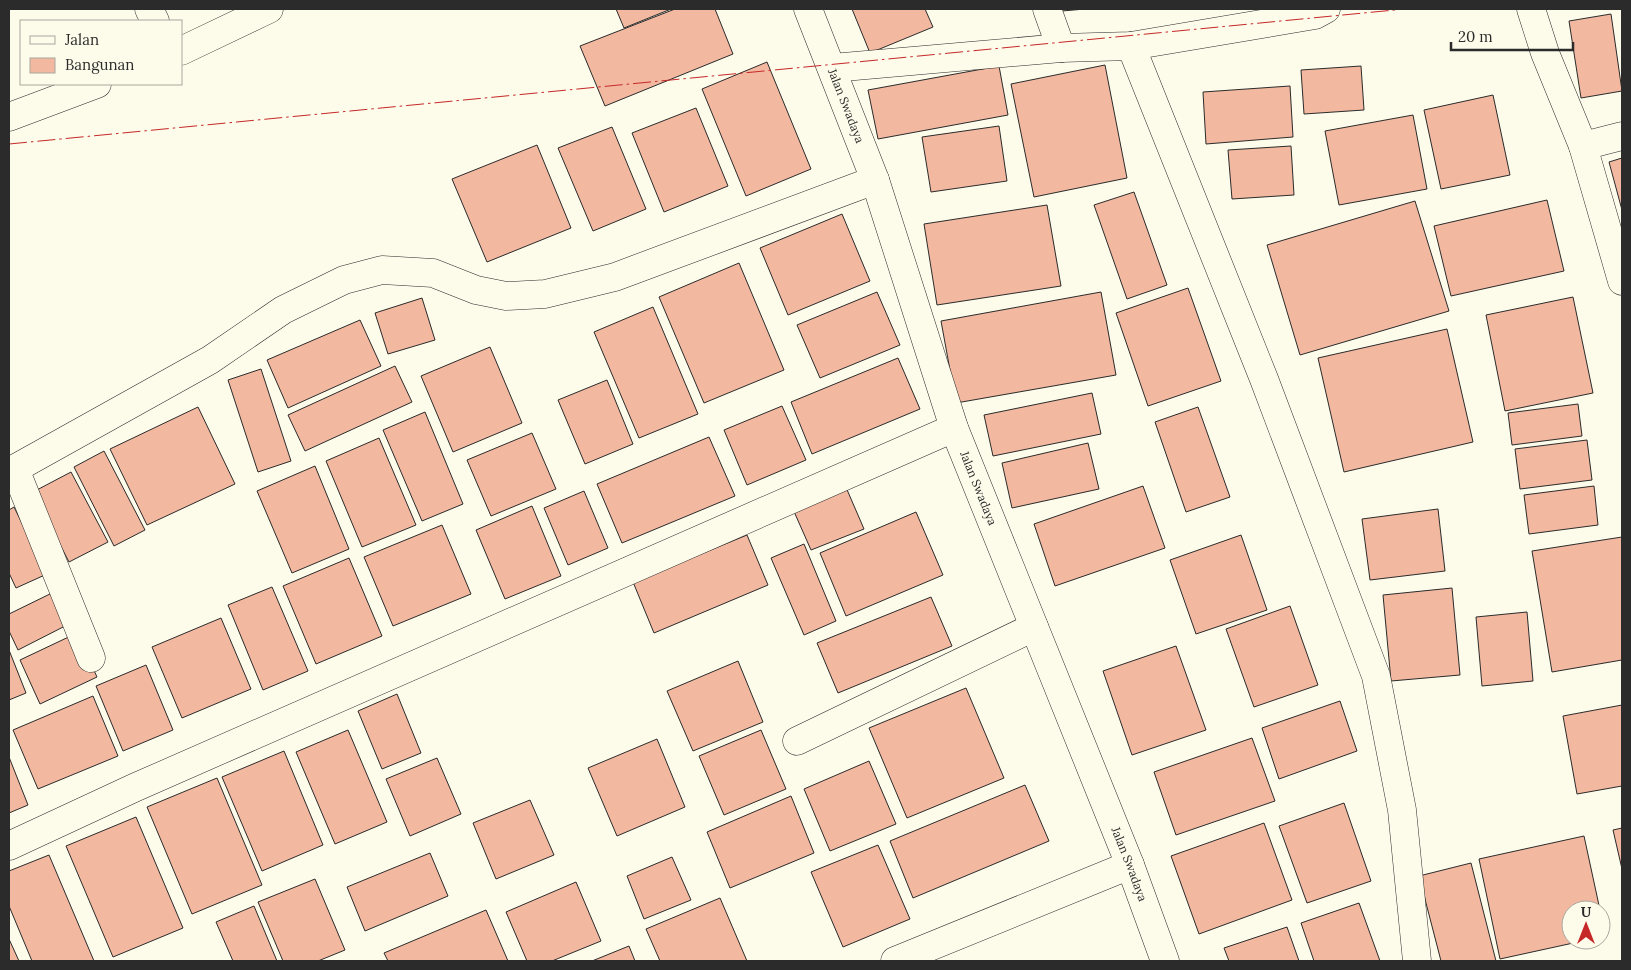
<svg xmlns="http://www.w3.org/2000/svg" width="1631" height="970" font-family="Lora,serif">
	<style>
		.building { fill: #f2b8a0; stroke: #2b2b2b }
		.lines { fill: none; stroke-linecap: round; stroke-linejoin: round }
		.street-casing { stroke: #2b2b2b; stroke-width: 29 }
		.secondary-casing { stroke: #2b2b2b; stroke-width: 29 }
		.street { stroke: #fdfbea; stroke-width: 28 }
		.secondary { stroke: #fdfbea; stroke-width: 28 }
		.power { stroke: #c62828; stroke-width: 1; stroke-dasharray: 18 4 2.5 4; stroke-linecap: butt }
		.labels { text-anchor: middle; stroke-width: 4; stroke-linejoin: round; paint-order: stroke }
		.street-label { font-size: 12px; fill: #2b2b2b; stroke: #fdfbea }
	</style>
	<rect width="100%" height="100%" fill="#fdfbea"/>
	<g class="building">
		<polygon points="616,9 671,9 624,28"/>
		<polygon points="675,9 715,9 733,54 605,106 580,46"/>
		<polygon points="852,9 925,9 933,27 870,53"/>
		<polygon points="1062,9 1085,9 1062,11"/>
		<polygon points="1611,14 1622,91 1581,98 1569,21"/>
		<polygon points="767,62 811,169 746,196 702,89"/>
		<polygon points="1105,65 1127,178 1034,197 1011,84"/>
		<polygon points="999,66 1008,115 878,139 868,90"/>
		<polygon points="1361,66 1364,110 1304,114 1301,70"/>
		<polygon points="1290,86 1293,137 1206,144 1203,92"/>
		<polygon points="1493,95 1510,175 1441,189 1424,110"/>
		<polygon points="696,108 728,186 664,212 632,133"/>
		<polygon points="1413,115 1427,189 1339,205 1325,131"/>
		<polygon points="999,126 1007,181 931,192 922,137"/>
		<polygon points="612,127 646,209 593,231 558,148"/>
		<polygon points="537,145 571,228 487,262 452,179"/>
		<polygon points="1291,146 1294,195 1232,199 1228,150"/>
		<polygon points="1622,158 1622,210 1609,162"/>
		<polygon points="1134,192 1167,285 1127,299 1094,205"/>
		<polygon points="1547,200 1564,271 1451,296 1434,226"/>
		<polygon points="1415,201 1449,311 1300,355 1267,245"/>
		<polygon points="1047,205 1061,286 937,305 924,224"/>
		<polygon points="842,214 870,281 788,315 760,248"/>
		<polygon points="739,263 784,370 704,403 659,297"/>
		<polygon points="1188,288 1221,381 1148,406 1116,313"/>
		<polygon points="877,292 900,345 820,378 797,325"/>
		<polygon points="1101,292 1116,375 956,403 941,321"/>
		<polygon points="1573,297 1593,393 1505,411 1486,315"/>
		<polygon points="422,298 435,340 388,354 375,313"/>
		<polygon points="653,307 698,414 639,438 594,332"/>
		<polygon points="360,320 381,366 288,408 267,360"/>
		<polygon points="1447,329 1473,442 1344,472 1318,358"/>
		<polygon points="490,347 522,423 453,452 421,376"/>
		<polygon points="898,358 920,409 812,454 791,402"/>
		<polygon points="395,366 412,402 305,451 288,415"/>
		<polygon points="261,369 291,461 258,472 228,380"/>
		<polygon points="607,380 633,444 585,464 558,400"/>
		<polygon points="1092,393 1101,434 993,456 984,415"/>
		<polygon points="1578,404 1582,436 1512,445 1508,413"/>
		<polygon points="782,406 806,460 747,485 724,430"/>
		<polygon points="198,407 235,484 147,525 110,449"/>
		<polygon points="1198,407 1230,497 1186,512 1155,422"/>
		<polygon points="425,412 463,504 422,521 383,430"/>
		<polygon points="532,433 556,489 491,516 467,460"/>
		<polygon points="709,437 735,496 622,543 597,484"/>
		<polygon points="379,438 416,525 362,547 326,461"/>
		<polygon points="1587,440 1592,480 1520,489 1515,449"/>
		<polygon points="1088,443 1099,489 1012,508 1002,463"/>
		<polygon points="104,451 145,530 114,546 74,467"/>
		<polygon points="315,466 349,549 292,573 257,491"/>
		<polygon points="71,472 108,542 69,562 33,492"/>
		<polygon points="845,485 864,529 811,550 792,507"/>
		<polygon points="1143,486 1165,548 1055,586 1034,524"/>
		<polygon points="1594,486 1598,525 1529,534 1524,495"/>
		<polygon points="584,491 608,548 568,565 544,508"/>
		<polygon points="532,506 561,576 505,599 476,530"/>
		<polygon points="14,507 47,574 16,588 9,573 9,510"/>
		<polygon points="1438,509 1445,571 1370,580 1362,519"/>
		<polygon points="916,512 943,575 846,616 820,553"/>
		<polygon points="442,525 471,594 393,626 364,557"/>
		<polygon points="747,535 768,585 654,633 633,582"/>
		<polygon points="1241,535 1267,610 1196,634 1170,560"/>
		<polygon points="1622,537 1622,660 1552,672 1532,551"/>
		<polygon points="804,544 836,621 804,635 771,558"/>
		<polygon points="349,558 382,636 316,664 283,586"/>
		<polygon points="272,587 308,671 263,690 228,605"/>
		<polygon points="1452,588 1460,675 1391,681 1383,595"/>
		<polygon points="54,592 69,624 18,650 9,631 9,614"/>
		<polygon points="931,597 952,646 838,693 817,643"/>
		<polygon points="1290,606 1318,685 1254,707 1226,629"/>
		<polygon points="1527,612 1533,681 1482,686 1476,617"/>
		<polygon points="221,618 251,689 182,718 152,647"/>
		<polygon points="77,633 97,677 40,704 20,660"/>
		<polygon points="1176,646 1206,730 1132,755 1103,671"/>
		<polygon points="9,650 26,693 9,700"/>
		<polygon points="738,661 763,722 693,751 667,691"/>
		<polygon points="146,665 173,730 123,751 96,686"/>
		<polygon points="966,688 1004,778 907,818 869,728"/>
		<polygon points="397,694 421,753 382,769 358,711"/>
		<polygon points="93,696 118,756 38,789 13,730"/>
		<polygon points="1340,701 1357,751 1279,779 1262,728"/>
		<polygon points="1622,705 1622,786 1577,794 1563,716"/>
		<polygon points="348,730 387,822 335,844 296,752"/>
		<polygon points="761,730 786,789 724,815 699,756"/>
		<polygon points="1252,738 1275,801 1176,835 1154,772"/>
		<polygon points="657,739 685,807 617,836 588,768"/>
		<polygon points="284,751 323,845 262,871 222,777"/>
		<polygon points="9,757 28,805 9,813"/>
		<polygon points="437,758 461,814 410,836 386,779"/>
		<polygon points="869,761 896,824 830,851 804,789"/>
		<polygon points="217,778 262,885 192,914 147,807"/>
		<polygon points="1025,785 1049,841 913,898 890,841"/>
		<polygon points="791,796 814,853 730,888 707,832"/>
		<polygon points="530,800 554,855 496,879 473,823"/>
		<polygon points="1344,803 1371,881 1307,903 1279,826"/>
		<polygon points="136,817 183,928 113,957 66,846"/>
		<polygon points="1264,823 1292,900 1199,934 1171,856"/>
		<polygon points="1622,828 1622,869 1613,830"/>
		<polygon points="1584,836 1600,910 1571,910 1571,940 1587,940 1500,959 1479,859"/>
		<polygon points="878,845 910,919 843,947 811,872"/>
		<polygon points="430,853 448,896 365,931 347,887"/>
		<polygon points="49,855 94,961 32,961 9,906 9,871"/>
		<polygon points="672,857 691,900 644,919 627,876"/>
		<polygon points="1471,863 1496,961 1441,961 1419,876"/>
		<polygon points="315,879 345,950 318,961 283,961 258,902"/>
		<polygon points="576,882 601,941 552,961 527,961 506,912"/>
		<polygon points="720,898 747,961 660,961 646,929"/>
		<polygon points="1359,903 1380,961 1314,961 1301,923"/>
		<polygon points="254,906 277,961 233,961 216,922"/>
		<polygon points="486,910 508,961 388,961 384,953"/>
		<polygon points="1601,916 1605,936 1601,937"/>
		<polygon points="1287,927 1299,961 1229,961 1224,948"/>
		<polygon points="9,939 19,961 9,961"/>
		<polygon points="629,946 635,961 592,961"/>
	</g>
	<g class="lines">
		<defs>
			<g id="street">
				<polyline points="149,9 155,21"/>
				<polyline points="1047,9 1061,48"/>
				<polyline points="1531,9 1545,53 1583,146 1622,281"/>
				<polyline points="1131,46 1264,379 1376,676 1402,810 1417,961"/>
				<polyline points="181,51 269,9"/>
				<polyline points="832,68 1061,48 1131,46 1315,15 1326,9"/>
				<polyline points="9,117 97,84"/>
				<polyline points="1583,146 1622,136"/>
				<polyline points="15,469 91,658"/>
				<polyline points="9,472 210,360 283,310 344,280 382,270 433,273 476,290 506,296 545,294 615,277 875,180"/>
				<polyline points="797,741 1034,627"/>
				<polyline points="9,846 136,787 954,428"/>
				<polyline points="895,961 1130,865"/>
			</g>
			<g id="secondary">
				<path id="s1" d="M 808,9 L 875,180 L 954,428 L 1130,865 L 1165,961"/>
			</g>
		</defs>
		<use href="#street" class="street-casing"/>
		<use href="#secondary" class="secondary-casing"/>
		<use href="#street" class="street"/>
		<use href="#secondary" class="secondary"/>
		<polyline class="power" points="9,144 1405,9"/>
	</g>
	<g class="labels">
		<g class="street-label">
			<text dy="4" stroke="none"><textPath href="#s1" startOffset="104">Jalan Swadaya</textPath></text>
			<text dy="4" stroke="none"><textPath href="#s1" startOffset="509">Jalan Swadaya</textPath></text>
			<text dy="4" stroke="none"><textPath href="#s1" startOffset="914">Jalan Swadaya</textPath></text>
		</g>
	</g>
	<rect width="1631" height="970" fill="none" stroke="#2b2b2b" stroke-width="20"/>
	<rect x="20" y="20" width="162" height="65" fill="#fdfbea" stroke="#a9a89e"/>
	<rect x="30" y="36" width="25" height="8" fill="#fdfbea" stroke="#a9a89e"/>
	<text x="65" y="45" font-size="15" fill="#2b2b2b">Jalan</text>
	<rect x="30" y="58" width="25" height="15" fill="#f2b8a0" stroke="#a9a89e"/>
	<text x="65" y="70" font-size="15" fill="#2b2b2b">Bangunan</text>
	<g transform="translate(1586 925)"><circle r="24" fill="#fdfbea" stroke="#a9a89e"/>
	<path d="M0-4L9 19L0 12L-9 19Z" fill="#c62828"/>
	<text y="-8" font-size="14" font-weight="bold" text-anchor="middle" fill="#2b2b2b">U</text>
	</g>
	<path d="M1451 42v8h122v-8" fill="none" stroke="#2b2b2b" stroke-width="2.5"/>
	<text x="1458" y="42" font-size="15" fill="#2b2b2b" stroke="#fdfbea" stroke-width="4" paint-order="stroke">20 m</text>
</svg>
